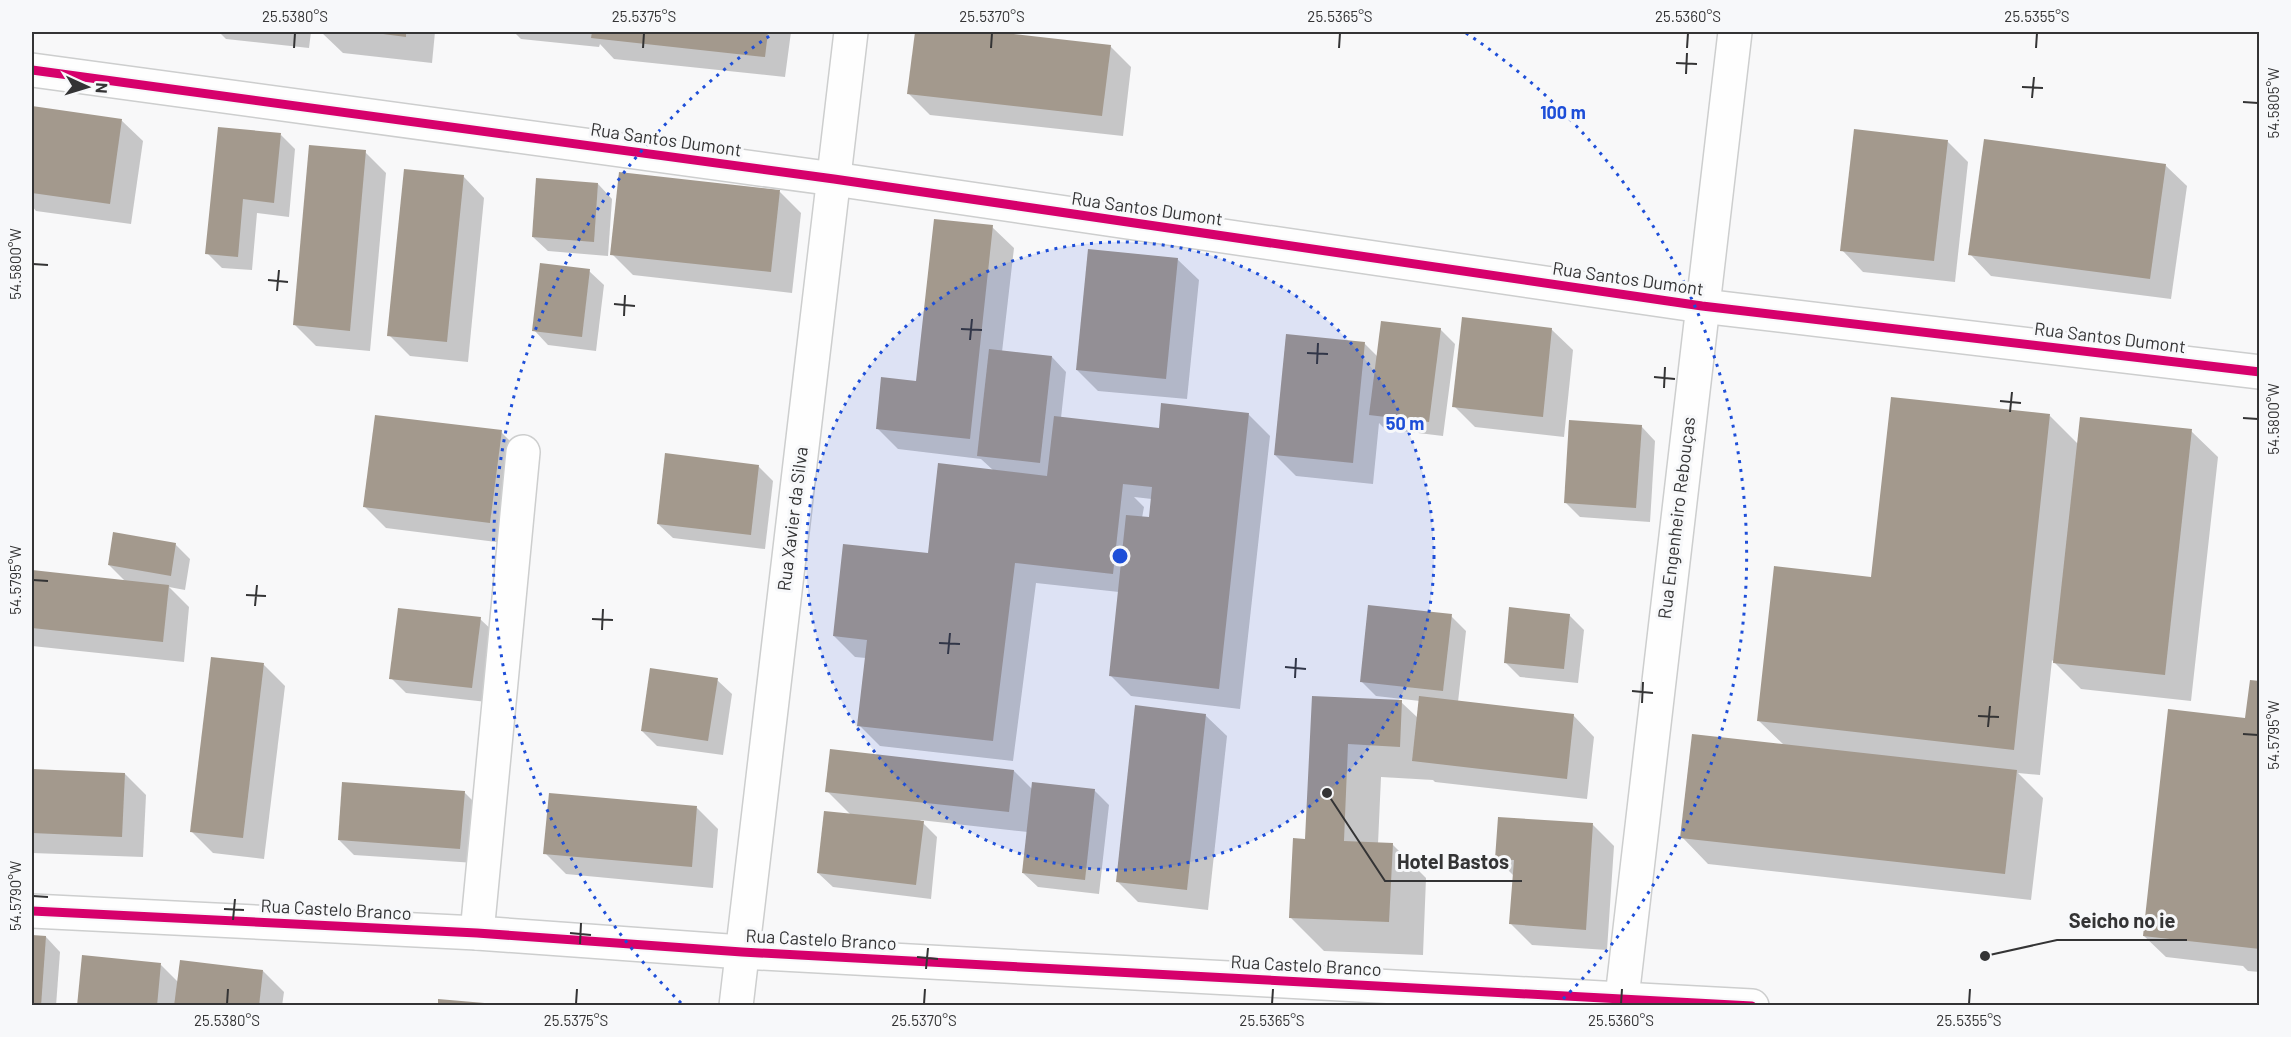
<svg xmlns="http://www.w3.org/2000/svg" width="2291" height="1037" font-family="Barlow,sans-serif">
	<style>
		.shadow { fill: #0003; fill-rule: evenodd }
		.building { fill: #a3998d }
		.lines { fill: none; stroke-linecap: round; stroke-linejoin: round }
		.minor-casing { stroke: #cdcece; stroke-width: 36 }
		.minor { stroke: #fefefe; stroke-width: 33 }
		.cycleway-casing { stroke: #f7f8fa; stroke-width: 13 }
		.cycleway { stroke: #d6006c; stroke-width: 9 }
		.ticks { fill: none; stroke: #343435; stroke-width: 2 }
		.ring { fill: none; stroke: #1d4ed8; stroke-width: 3; stroke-dasharray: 3 6 }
		.labels { text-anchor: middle; stroke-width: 6; stroke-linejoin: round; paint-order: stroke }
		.street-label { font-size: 18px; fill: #343435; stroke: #f7f8fa }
		.centre { fill: #1d4ed8; stroke: #f7f8fa; stroke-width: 3 }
		.ring-label { font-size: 18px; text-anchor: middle; font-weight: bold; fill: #1d4ed8; stroke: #f7f8fa; stroke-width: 6; stroke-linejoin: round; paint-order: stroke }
		.leader { fill: none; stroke: #343435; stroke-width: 2 }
		.callout-dot { fill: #343435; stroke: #f7f8fa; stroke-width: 2 }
		.callout-label { font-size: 20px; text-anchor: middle; font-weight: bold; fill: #343435; stroke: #f7f8fa; stroke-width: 6; stroke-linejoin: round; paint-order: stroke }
		.neatline { fill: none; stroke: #343435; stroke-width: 2 }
		.ticks-label { font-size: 15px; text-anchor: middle; fill: #343435 }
	</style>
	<rect width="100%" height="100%" fill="#f8f8f9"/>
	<g class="shadow">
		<polygon points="219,32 311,32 309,48 226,39"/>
		<polygon points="321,32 435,32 432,63 343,53"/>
		<polygon points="514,32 791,32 785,77 614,59 600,44 599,47 521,39"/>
		<polygon points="916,32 1006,32 1006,34 1110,46 1131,67 1123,136 930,115 909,94"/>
		<polygon points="32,108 121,120 143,141 131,224 36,211 32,206"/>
		<polygon points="281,135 295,149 289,217 257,213 252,270 222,268 207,253"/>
		<polygon points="1947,141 1968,162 1955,282 1863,272 1842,250"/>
		<polygon points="365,152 386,173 370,351 316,346 295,325"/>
		<polygon points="2165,165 2187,186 2171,299 1991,276 1970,254"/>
		<polygon points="463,176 484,198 468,362 410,356 389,335"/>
		<polygon points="598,184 612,199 608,256 548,251 533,237"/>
		<polygon points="780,192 801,213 792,293 633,275 612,254"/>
		<path d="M 992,227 L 1014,248 L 1002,352 L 1052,357 L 1066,372 L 1061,418 L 1160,429 L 1249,415 L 1270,436 L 1240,709 L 1131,696 L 1110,675 L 1119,592 L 1036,583 L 1013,761 L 880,746 L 859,725 L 866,658 L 855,657 L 834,636 L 929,555 L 994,471 L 981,459 L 898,449 L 877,428 L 917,383 ZM 1134,497 L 1152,499 L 1150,519 L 1142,518 L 1144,507 Z"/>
		<polygon points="1177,259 1199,280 1187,399 1098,391 1077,370"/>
		<polygon points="589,271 604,285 596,351 548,345 534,330"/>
		<polygon points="1440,329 1455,344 1443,436 1385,429 1379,423 1373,484 1296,476 1275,455 1364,343 1378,357"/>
		<polygon points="1551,329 1573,350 1564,437 1475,427 1454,406"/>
		<polygon points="2050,416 2079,445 2191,431 2218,457 2191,701 2081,689 2052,660 2040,775 2018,773 2043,798 2031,900 1708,864 1682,837 1784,745 1759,721 1872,578"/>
		<polygon points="1641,426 1655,441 1650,522 1580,517 1565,502"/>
		<polygon points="501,432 522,453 511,544 386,528 365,507"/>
		<polygon points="758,466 773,481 765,549 673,538 658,524"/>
		<polygon points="175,544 190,559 185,590 169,587 189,607 184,662 32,646 32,572 126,582 109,565"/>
		<polygon points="1569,615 1584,630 1578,683 1520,677 1505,662"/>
		<polygon points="1451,616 1466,631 1458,702 1573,715 1594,737 1587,799 1435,782 1433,780 1381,777 1378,844 1392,844 1426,878 1423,955 1324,951 1290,917 1307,840 1313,697 1401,702 1418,718 1420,701 1376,696 1361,681"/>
		<polygon points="480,619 495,633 487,702 406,693 391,678"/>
		<polygon points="212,659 264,665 285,686 264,859 213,853 192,832"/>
		<polygon points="717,680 732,694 723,755 657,746 642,731"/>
		<polygon points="2260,683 2260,972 2248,971 2243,966 2166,957 2144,936 2247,722"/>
		<polygon points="1205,715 1227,736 1208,910 1138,902 1117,881"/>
		<polygon points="32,770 125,774 146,795 143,857 32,853"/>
		<polygon points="1014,771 1033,790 1094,790 1109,805 1099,894 1038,887 1023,873 1028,832 920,820 937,837 931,899 833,887 818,873 851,815 827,791"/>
		<polygon points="464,792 479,807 475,863 354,855 339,840"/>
		<polygon points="697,808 718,829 713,888 566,874 545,853"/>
		<polygon points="1593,825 1614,846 1607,950 1532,945 1511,924 1514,876 1496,858"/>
		<polygon points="32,936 46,937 60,952 56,1006 32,1006"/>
		<polygon points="161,965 179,983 263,971 284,992 282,1006 78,1006"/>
	</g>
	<g class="building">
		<polygon points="368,32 406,32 406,37"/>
		<polygon points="592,32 768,32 765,57 591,38"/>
		<polygon points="915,32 996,32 1111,45 1102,116 907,94"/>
		<polygon points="32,106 122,119 110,204 32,193"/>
		<polygon points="218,127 281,133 274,203 243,199 238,257 205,254"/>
		<polygon points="1854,129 1948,140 1934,261 1840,251"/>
		<polygon points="1984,139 2166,164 2150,279 1968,255"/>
		<polygon points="309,145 366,150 350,331 293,325"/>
		<polygon points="404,169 464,175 447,342 387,336"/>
		<polygon points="619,172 780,190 771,272 610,255"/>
		<polygon points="536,178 598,183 594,242 532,237"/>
		<polygon points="934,219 993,225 970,439 876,429 881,377 916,381"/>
		<polygon points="1088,249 1178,258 1166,379 1076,370"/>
		<polygon points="540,263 590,269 582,337 532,331"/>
		<polygon points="1462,317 1552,328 1543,417 1452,407"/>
		<polygon points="1381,321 1441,328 1429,422 1369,415"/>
		<polygon points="1286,334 1365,342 1353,463 1274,455"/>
		<polygon points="989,349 1052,356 1040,463 977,456"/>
		<polygon points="1891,397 2050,414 2014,750 1757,721 1774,566 1871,577"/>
		<polygon points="1161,403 1249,413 1219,689 1109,676 1126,515 1149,517 1152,487 1123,484 1113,574 1015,563 993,741 857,726 867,640 833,636 843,544 928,553 938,463 1047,476 1054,416 1159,428"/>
		<polygon points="375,415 502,430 490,523 363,507"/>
		<polygon points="2080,417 2192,429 2165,675 2053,663"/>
		<polygon points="1569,420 1642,425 1636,508 1564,503"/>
		<polygon points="665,453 759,465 751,535 657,524"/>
		<polygon points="113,532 176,543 171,576 108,565"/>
		<polygon points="32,570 169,585 163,642 32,628"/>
		<polygon points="1368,605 1452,614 1443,691 1360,682"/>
		<polygon points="1509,607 1570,614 1564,669 1504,663"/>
		<polygon points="398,608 481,617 472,688 389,679"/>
		<polygon points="211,657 264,663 243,838 190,832"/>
		<polygon points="650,668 718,678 708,741 641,731"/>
		<polygon points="2250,680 2260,681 2260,949 2143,936 2168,709 2245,718"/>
		<polygon points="1312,696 1402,700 1400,747 1348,744 1344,841 1393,843 1389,922 1289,918 1293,838 1305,839"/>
		<polygon points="1419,696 1574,714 1567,779 1412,761"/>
		<polygon points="1135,705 1206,714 1187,890 1116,882"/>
		<polygon points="1692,734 2017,770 2005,874 1680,838"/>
		<polygon points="830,749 1014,770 1009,812 825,792"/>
		<polygon points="32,769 125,773 122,837 32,833"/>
		<polygon points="342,782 465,791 460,849 338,840"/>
		<polygon points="1032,782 1095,789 1085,880 1022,873"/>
		<polygon points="549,793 697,806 692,867 543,854"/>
		<polygon points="824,811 924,821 916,885 817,873"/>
		<polygon points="1498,817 1593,823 1586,930 1509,924 1514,860 1495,859"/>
		<polygon points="32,935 46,936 41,1006 32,1006"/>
		<polygon points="82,955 161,963 157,1006 77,1006"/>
		<polygon points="180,960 263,970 259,1006 174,1006"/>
		<polygon points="438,999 496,1004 496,1006 438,1006"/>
	</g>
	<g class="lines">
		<defs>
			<g id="minor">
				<polyline points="32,70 834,179 1702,306 2260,372"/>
				<polyline points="32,911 477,933 742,952 1752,1006"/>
				<polyline points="477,933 523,452"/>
				<polyline points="736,1006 851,32"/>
				<polyline points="1621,1006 1735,32"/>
			</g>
		</defs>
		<use href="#minor" class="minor-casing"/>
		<use href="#minor" class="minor"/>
		<defs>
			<g id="cycleway">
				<polyline points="32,70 834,179 1702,306 2260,372"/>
				<polyline points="32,911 477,933 742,952 1752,1006"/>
			</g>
		</defs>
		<use href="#cycleway" class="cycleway-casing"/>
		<use href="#cycleway" class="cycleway"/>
	</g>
	<path class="ticks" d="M 294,48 L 295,33M 643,48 L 644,33M 991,48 L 992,33M 1339,48 L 1340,33M 1687,48 L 1688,33M 2036,48 L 2037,33M 1676,63 L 1697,64M 1686,74 L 1687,53M 2022,87 L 2043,88M 2032,98 L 2034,77M 2243,102 L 2258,103M 33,264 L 48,265M 268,280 L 288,282M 277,291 L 279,270M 614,304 L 635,306M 624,316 L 625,295M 961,329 L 982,330M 970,340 L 972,319M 1307,353 L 1328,354M 1317,364 L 1318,343M 1654,377 L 1675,379M 1664,388 L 1665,367M 2000,401 L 2021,403M 2010,412 L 2012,392M 2243,418 L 2258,419M 33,580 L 48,581M 246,595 L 266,596M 255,606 L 257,585M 592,619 L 613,620M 602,630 L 603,609M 939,643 L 960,644M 948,654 L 950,633M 1285,667 L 1306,669M 1295,678 L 1296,658M 1632,691 L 1653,693M 1642,703 L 1643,682M 1978,716 L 1999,717M 1988,727 L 1990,706M 2243,734 L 2258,735M 33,896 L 48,897M 224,909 L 244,910M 233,920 L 235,899M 570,933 L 591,935M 580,944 L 581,923M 917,957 L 938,959M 926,969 L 928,948M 227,1004 L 228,989M 576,1004 L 577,989M 924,1004 L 925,989M 1272,1004 L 1273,989M 1621,1004 L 1622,989M 1969,1004 L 1970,989"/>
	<circle cx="1120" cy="556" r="314" fill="#1d4ed8" fill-opacity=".12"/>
	<g class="ring">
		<circle cx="1120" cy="556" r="314"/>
		<path d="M681 1003A627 627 0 0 1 774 33M1466 33A627 627 0 0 1 1559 1003"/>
	</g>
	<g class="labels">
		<g class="street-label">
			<text transform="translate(666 140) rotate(8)" y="6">Rua Santos Dumont</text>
			<text transform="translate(1147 209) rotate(8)" y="6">Rua Santos Dumont</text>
			<text transform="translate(1628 279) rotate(8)" y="6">Rua Santos Dumont</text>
			<text transform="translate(2110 338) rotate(7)" y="6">Rua Santos Dumont</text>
			<text transform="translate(1677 518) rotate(-83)" y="6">Rua Engenheiro Rebouças</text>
			<text transform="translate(793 519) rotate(-83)" y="6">Rua Xavier da Silva</text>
			<text transform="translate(336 910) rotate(3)" y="6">Rua Castelo Branco</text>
			<text transform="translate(821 940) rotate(3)" y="6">Rua Castelo Branco</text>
			<text transform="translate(1306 966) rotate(3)" y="6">Rua Castelo Branco</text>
		</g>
	</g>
	<circle cx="1120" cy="556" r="9" class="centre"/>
	<g class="ring-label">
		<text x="1563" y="119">100 m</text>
		<text x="1405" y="430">50 m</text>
	</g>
	<path class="leader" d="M1327 793L1385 881H1522M1985 956L2057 940H2187"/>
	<g class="callout-dot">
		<circle cx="1327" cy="793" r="6"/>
		<circle cx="1985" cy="956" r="6"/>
	</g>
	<g class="callout-label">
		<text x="1453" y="869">Hotel Bastos</text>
		<text x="2122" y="928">Seicho no ie</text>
	</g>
	<rect width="2291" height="1037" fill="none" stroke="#f7f8fa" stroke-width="66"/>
	<g transform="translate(87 87) rotate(94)" stroke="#f7f8fa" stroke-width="4.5" paint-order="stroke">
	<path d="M0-4.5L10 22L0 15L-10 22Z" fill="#343435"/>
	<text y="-9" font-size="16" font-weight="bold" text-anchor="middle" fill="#343435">N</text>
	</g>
	<rect x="33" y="33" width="2225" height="971" class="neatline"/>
	<g class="ticks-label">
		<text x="295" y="22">25.5380°S</text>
		<text x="644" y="22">25.5375°S</text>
		<text x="992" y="22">25.5370°S</text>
		<text x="1340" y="22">25.5365°S</text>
		<text x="1688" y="22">25.5360°S</text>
		<text x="2037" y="22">25.5355°S</text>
		<text transform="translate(2274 103) rotate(-90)" y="5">54.5805°W</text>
		<text transform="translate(16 264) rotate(-90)" y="5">54.5800°W</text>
		<text transform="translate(2274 419) rotate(-90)" y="5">54.5800°W</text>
		<text transform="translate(16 580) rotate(-90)" y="5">54.5795°W</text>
		<text transform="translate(2274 735) rotate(-90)" y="5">54.5795°W</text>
		<text transform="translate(16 896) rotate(-90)" y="5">54.5790°W</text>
		<text x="227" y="1026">25.5380°S</text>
		<text x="576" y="1026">25.5375°S</text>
		<text x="924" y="1026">25.5370°S</text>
		<text x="1272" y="1026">25.5365°S</text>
		<text x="1621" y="1026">25.5360°S</text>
		<text x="1969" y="1026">25.5355°S</text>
	</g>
</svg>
